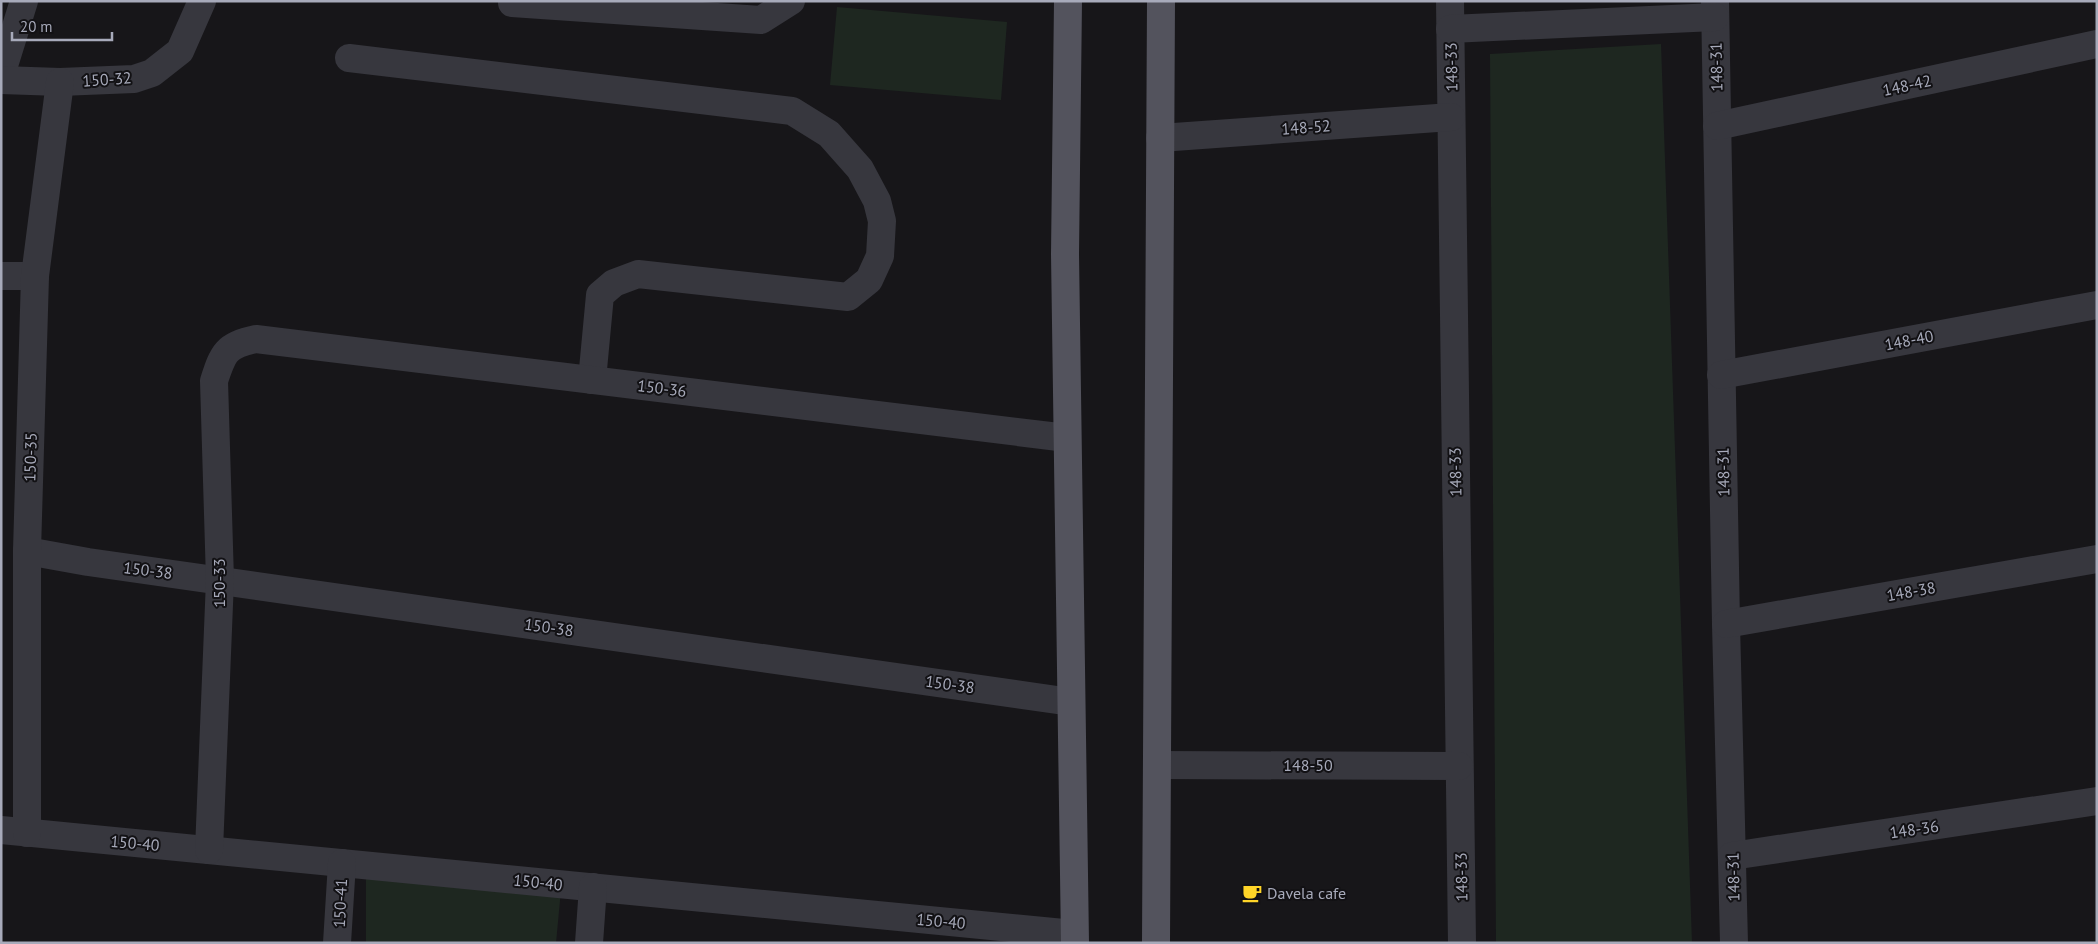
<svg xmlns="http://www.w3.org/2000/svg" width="2098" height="944" font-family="'PT Sans',sans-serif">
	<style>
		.green { fill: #1e2720 }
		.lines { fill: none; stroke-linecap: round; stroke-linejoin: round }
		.minor { stroke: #37373e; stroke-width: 28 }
		.major { stroke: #53535d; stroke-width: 28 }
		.labels { text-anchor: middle; stroke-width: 4; stroke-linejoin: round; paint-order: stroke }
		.street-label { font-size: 16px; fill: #a7aaba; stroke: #121114 }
		.poi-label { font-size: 16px; fill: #a7aaba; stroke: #121114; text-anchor: start }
	</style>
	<rect width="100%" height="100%" fill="#171619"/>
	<g class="green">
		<polygon points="837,7 1007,22 1001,100 830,85"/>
		<polygon points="1661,44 1692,943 1496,943 1490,54"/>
		<polygon points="366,871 561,890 556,943 366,943"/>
	</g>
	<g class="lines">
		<g class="minor">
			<polyline points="1450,1 1462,943"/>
			<polyline points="1715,1 1726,624 1734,943"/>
			<polyline points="512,3 761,20 791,1"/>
			<polyline points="1450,29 1715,17"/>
			<polyline points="349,58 792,111 829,134 860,169 877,201 882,221 880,256 869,280 848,297 638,274 614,283 600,295 592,380"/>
			<polyline points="1,75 24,1"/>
			<polyline points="1,80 60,82 134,79 152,73 180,51 202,1"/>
			<polyline points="1717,126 2097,44"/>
			<polyline points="1160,138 1451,117"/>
			<polyline points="1,276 35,276"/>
			<polyline points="1721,375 2097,305"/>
			<polyline points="27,551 88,562 1071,702"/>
			<polyline points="1726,624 2097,559"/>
			<polyline points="1157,765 1459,766"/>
			<polyline points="1,830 1074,934"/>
			<polyline points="27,833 27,551 35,276 60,82"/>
			<path d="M 209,850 L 220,580 L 214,381 C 223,353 226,345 256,339 L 1067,438"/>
			<polyline points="1732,856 2097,801"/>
			<polyline points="337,943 342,863"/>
			<polyline points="589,943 593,887"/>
		</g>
		<g class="major">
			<polyline points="1068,1 1065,254 1075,943"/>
			<polyline points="1156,943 1161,1"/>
		</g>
	</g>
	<defs>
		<symbol id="cafe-bare" viewBox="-9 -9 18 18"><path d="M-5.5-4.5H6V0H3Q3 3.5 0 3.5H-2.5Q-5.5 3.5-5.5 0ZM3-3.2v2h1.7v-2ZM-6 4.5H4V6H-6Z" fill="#ffd528" stroke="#121114" stroke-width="2.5" paint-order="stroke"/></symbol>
	</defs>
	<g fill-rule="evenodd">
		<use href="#cafe-bare" x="1238" y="879" width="28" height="28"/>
	</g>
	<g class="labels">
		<g class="street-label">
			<text transform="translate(1451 67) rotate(-91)" y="6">148-33</text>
			<text transform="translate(1716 67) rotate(-91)" y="6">148-31</text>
			<text transform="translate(107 79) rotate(-4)" y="6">150-32</text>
			<text transform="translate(1907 85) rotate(-12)" y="6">148-42</text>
			<text transform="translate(1306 127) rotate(-4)" y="6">148-52</text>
			<text transform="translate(1909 340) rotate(-11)" y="6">148-40</text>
			<text transform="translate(662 388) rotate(7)" y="6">150-36</text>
			<text transform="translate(30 457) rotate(-88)" y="6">150-35</text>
			<text transform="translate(1455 472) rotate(-91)" y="6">148-33</text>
			<text transform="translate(1723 472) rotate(-91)" y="6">148-31</text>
			<text transform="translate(148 570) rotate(7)" y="6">150-38</text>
			<text transform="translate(219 583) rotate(-90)" y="6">150-33</text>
			<text transform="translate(1911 591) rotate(-10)" y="6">148-38</text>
			<text transform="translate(549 627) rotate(8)" y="6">150-38</text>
			<text transform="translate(950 684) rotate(8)" y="6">150-38</text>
			<text x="1308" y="771">148-50</text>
			<text transform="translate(1914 829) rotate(-8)" y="6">148-36</text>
			<text transform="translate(135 843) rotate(5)" y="6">150-40</text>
			<text transform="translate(1461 877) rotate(-91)" y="6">148-33</text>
			<text transform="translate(1733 877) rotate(-91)" y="6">148-31</text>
			<text transform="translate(538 882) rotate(6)" y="6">150-40</text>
			<text transform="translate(340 903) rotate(-87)" y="6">150-41</text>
			<text transform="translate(941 921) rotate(5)" y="6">150-40</text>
		</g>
		<g class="poi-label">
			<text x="1267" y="899">Davela cafe</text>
		</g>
	</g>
	<rect width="2098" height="944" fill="none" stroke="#a7aaba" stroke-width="5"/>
	<path d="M12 32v8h100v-8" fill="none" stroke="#a7aaba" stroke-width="2.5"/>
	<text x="20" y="32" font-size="15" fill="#a7aaba" stroke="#121114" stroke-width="4" paint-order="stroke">20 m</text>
</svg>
